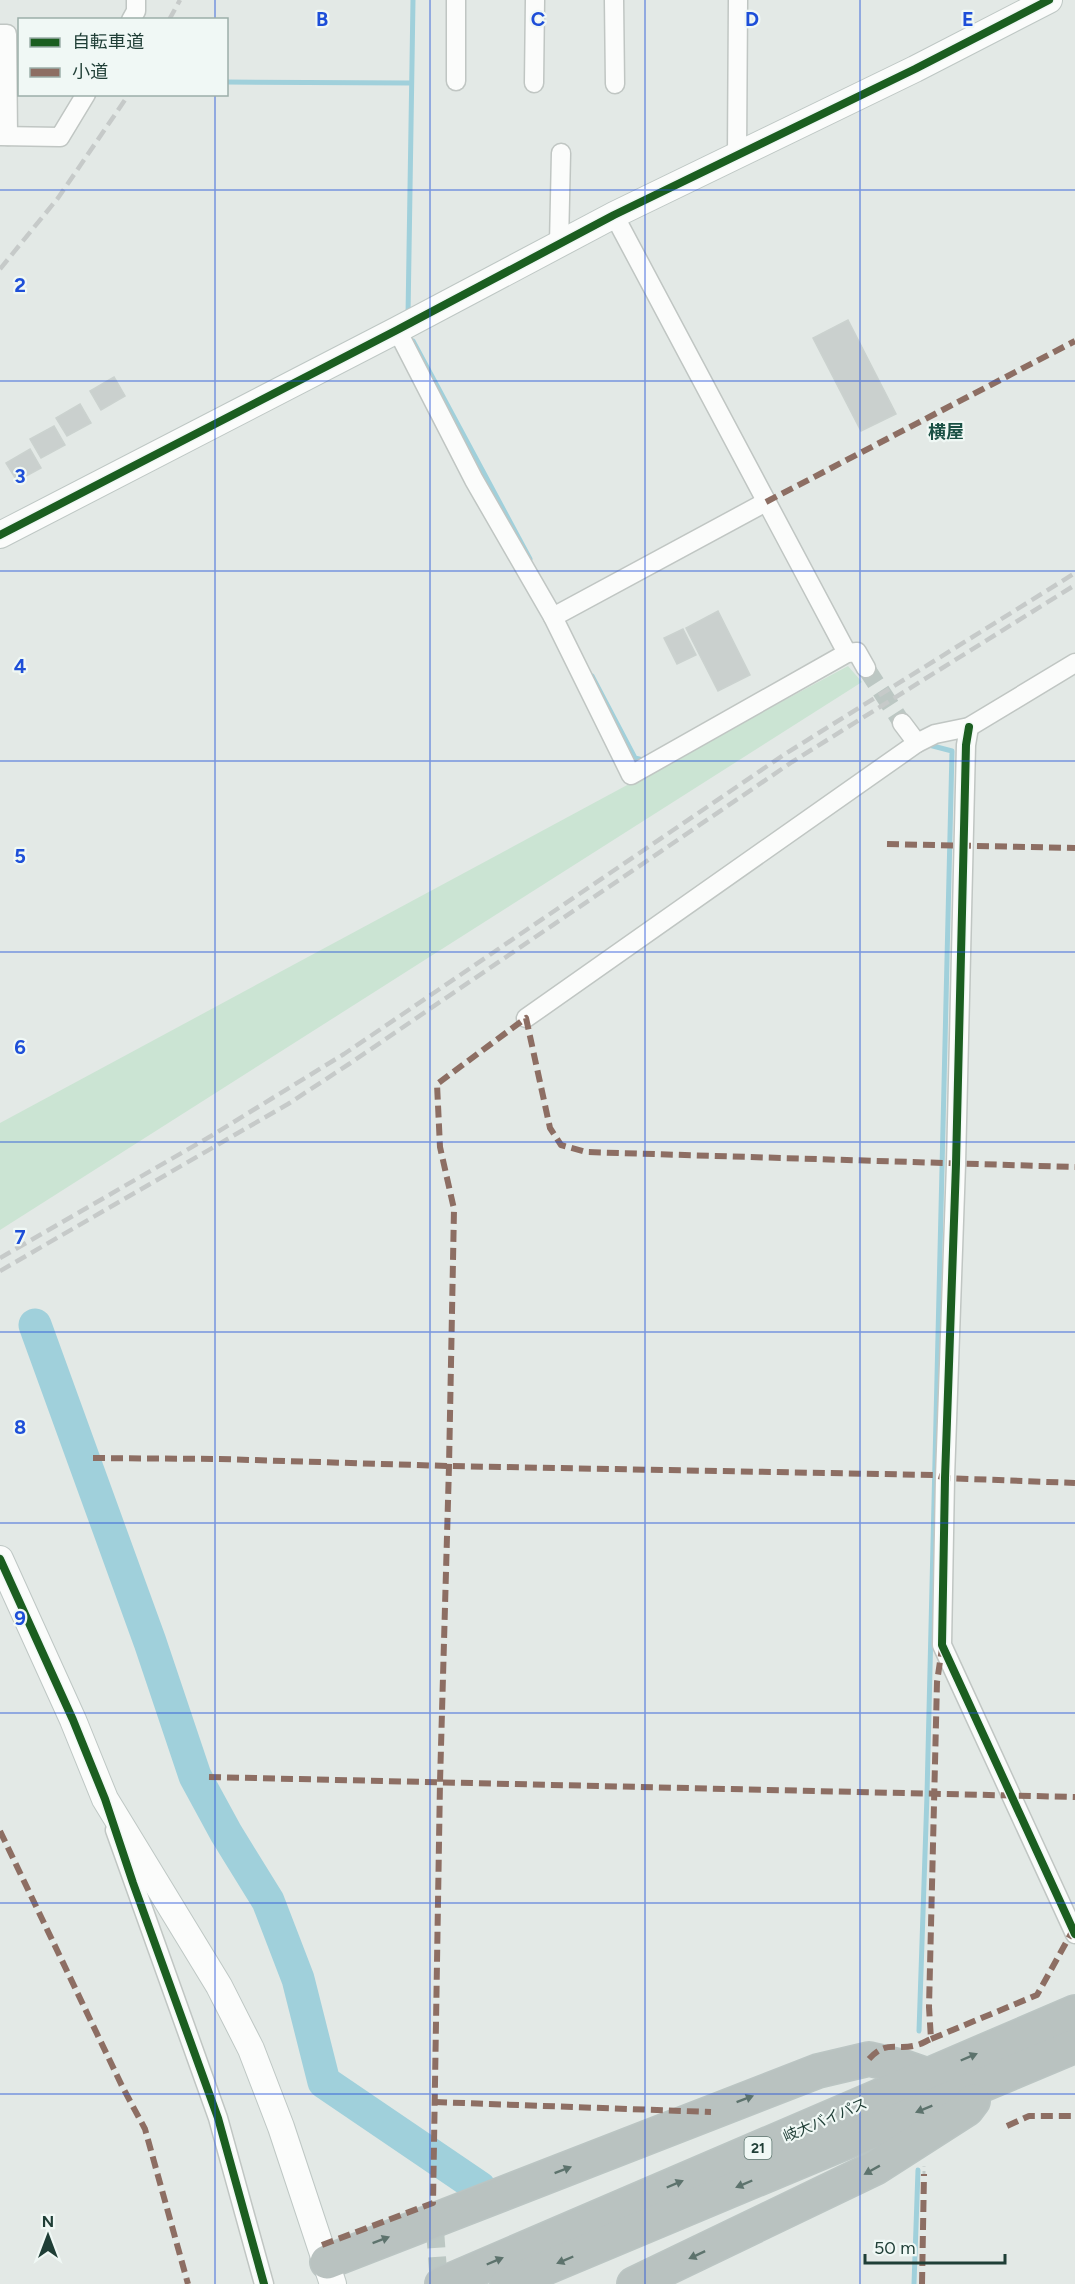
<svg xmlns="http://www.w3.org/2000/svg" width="1075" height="2284" font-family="Figtree,'Noto Sans JP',sans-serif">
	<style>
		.green { fill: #cbe4d3 }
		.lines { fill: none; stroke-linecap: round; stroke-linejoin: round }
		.stream { stroke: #a0d0db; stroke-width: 5 }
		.river { stroke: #a0d0db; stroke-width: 33 }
		.building { fill: #cad0ce; stroke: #cbd2cf; stroke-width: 1.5 }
		.street-tunnel { stroke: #bcc7c3; stroke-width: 18; stroke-dasharray: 18 9; stroke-linecap: butt }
		.street-casing { stroke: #c0c6c3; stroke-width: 21 }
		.secondary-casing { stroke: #bec7c4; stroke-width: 28 }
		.highway-casing { stroke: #bbc5c3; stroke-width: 36 }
		.path { stroke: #c0c9c6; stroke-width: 3; stroke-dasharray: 3 4.5; stroke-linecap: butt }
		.street { stroke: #fbfcfb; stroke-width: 18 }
		.secondary { stroke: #fbfcfb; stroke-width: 26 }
		.highway { stroke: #b9c2c0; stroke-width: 33 }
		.rail { stroke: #c6cac9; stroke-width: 4.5; stroke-dasharray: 12 6; stroke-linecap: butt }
		.quiet { stroke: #8d6e63; stroke-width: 6; stroke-dasharray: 12 6; stroke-linecap: butt }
		.cycleway-casing { stroke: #f0f8f5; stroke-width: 11 }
		.cycleway { stroke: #1b5e20; stroke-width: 8 }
		.oneway { fill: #5d736d }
		.grid { fill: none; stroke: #1d4ed8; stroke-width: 1.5; stroke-opacity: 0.55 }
		.labels { text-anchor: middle; stroke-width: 4.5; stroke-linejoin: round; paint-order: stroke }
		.shield { fill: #f0f8f5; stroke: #5e766f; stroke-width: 1.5 }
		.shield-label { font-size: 14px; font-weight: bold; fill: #1f3e36 }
		.street-label { font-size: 15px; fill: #1f3e36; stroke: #f0f8f5 }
		.quarter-label { font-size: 18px; font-weight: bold; fill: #1a5145; stroke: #f0f8f5 }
		.grid-label { font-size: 20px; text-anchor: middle; font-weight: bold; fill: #1d4ed8; stroke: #f0f8f5; stroke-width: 4.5; stroke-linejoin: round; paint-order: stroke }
	</style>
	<rect width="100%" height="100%" fill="#e3e9e6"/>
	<polygon class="green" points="848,666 862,682 0,1230 0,1123"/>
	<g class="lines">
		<g class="stream">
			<polyline points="226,82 411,83"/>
			<polyline points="408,316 413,0"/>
			<polyline points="413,341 530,559"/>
			<polyline points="592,676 635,758 643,760 645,759"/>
			<polyline points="919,2031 927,1795 952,751 929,745"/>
			<polyline points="914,2284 918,2170"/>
		</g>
		<polyline class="river" points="35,1325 150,1642 195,1776 226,1833 268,1901 298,1979 324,2082 480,2188"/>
	</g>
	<g class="building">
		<polygon points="848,320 896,414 861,431 813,338"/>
		<polygon points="114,377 125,396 101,410 90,391"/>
		<polygon points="80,404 91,423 67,436 56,418"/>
		<polygon points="54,426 65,445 41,458 30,439"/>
		<polygon points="30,449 41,468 17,481 6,463"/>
		<polygon points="718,611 750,675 718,691 686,628"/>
		<polygon points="683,629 696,655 677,664 664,638"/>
	</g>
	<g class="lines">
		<g class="street-tunnel">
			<polyline points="866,668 902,723"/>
			<polyline points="433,2203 439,2284"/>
		</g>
		<defs>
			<g id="street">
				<polyline points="456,0 456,81"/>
				<polyline points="614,0 615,84"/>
				<polyline points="131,20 136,11 136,0"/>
				<polyline points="0,34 7,34 8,136"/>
				<polyline points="534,83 535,0"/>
				<polyline points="0,136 60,137 86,94"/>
				<polyline points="737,155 738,0"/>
				<polyline points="614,215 847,653"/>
				<polyline points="559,244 561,153"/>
				<polyline points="397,330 474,480 553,617 631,775 847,653 857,652 866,668"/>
				<polyline points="553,617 766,502"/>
				<polyline points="902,723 917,743 935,734 969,727 1075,663"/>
				<polyline points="969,727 966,745 956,1164 945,1478 942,1645 1075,1934"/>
				<polyline points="526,1018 917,743"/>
				<polyline points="115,1830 218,2118 264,2284"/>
			</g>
			<g id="secondary">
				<polyline points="0,535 397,330 614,215 915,69 1049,0"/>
				<polyline points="0,1559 73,1720 105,1799 219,1986 251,2049 281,2127 333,2284"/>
			</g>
			<g id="highway">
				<polyline points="327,2262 818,2071 869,2059 904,2067 927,2075"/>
				<polyline points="442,2284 1075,2012"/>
				<polyline points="507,2284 1075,2046"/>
				<polyline points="634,2284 875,2168 967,2109 973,2101"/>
			</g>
		</defs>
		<use href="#street" class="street-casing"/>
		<use href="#secondary" class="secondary-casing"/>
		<use href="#highway" class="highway-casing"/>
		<polyline class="path" points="924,2174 924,2166"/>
		<use href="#street" class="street"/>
		<use href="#secondary" class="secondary"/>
		<use href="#highway" class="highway"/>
		<g class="rail">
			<polyline points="169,20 180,0"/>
			<polyline points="0,269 58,198 129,94"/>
			<polyline points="0,1258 211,1136 344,1054 785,754 1075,573"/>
			<polyline points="0,1271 288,1104 349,1064 792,762 1075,585"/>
		</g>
		<g class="quiet">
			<polyline points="766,502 1075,341"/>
			<polyline points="887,844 1075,848"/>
			<polyline points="93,1458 219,1459 449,1466 935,1475 945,1478 1075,1483"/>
			<polyline points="209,1777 1075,1797"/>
			<polyline points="0,1831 122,2086 145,2129 188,2284"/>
			<polyline points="931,2039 1037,1995 1073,1930"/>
			<path d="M 869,2059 C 887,2039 896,2051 917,2045 C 922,2044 926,2041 931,2039 L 929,2007 L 937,1682 L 942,1648"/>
			<polyline points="435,2102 711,2112"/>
			<polyline points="1007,2126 1029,2116 1075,2116"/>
			<polyline points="322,2245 433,2203 440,1782 449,1466 454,1209 440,1147 437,1084 526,1018 550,1128 561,1145 586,1152 1075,1167"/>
			<polyline points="922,2284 924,2174"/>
		</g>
		<defs>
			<g id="cycleway">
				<polyline points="0,535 397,330 614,215 915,69 1049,0"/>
				<polyline points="969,727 966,745 956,1164 945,1478 942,1645 1075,1934"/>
				<polyline points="0,1559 73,1720 105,1799 133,1883 218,2118 264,2284"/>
			</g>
		</defs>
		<use href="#cycleway" class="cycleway-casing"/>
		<use href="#cycleway" class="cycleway"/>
	</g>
	<defs><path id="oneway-solid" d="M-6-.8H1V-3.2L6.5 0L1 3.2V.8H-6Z" transform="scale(1.5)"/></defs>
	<g class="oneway">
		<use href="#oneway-solid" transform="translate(969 2057) rotate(-23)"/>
		<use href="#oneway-solid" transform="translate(745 2099) rotate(-21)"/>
		<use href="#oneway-solid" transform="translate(924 2109) rotate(158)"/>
		<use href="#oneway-solid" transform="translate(563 2170) rotate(-21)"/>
		<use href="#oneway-solid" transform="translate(872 2170) rotate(151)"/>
		<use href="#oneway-solid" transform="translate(675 2184) rotate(-23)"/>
		<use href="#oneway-solid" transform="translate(744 2184) rotate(157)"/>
		<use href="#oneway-solid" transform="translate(381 2240) rotate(-21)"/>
		<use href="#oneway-solid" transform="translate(697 2255) rotate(155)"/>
		<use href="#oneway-solid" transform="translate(565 2260) rotate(157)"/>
		<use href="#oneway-solid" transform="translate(495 2261) rotate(-23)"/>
	</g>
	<path class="grid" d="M 215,0 L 215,20M 430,0 L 430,2284M 645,0 L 645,2284M 860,0 L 860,2284M 215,94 L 215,2284M 0,190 L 1075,190M 0,381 L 1075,381M 0,571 L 1075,571M 0,761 L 1075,761M 0,952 L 1075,952M 0,1142 L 1075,1142M 0,1332 L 1075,1332M 0,1523 L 1075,1523M 0,1713 L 1075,1713M 0,1903 L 1075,1903M 0,2094 L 1075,2094"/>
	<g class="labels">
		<rect class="shield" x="744.5" y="2137" width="27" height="22" rx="4.5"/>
		<g class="shield-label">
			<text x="758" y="2153">21</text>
		</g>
		<g class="street-label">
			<text transform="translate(825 2120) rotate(-23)" y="5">岐大バイパス</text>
		</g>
		<g class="quarter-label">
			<text x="946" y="438">横屋</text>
		</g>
	</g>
	<g class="grid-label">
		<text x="322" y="26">B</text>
		<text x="538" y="26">C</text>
		<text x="752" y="26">D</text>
		<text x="968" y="26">E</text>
		<text x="20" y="292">2</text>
		<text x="20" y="483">3</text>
		<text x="20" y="673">4</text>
		<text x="20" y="863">5</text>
		<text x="20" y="1054">6</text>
		<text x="20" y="1244">7</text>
		<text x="20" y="1434">8</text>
		<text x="20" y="1625">9</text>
	</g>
	<rect x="18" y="18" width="210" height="78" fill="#f0f8f5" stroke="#9caea9" stroke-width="1.5"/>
	<rect x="30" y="38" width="30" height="9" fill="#1b5e20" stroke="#9caea9" stroke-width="1.5"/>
	<text x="72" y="48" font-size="18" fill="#1f3e36">自転車道</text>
	<rect x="30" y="68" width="30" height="9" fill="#8d6e63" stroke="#9caea9" stroke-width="1.5"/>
	<text x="72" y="78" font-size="18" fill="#1f3e36">小道</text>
	<g transform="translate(48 2236)" stroke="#f0f8f5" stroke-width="4.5" paint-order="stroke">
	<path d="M0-4.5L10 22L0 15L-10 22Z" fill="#1f3e36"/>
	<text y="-9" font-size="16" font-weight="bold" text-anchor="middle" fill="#1f3e36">N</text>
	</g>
	<path d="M865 2254v9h140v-9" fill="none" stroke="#1f3e36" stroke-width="3"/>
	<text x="874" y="2254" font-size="18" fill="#1f3e36" stroke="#f0f8f5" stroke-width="4.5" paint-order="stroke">50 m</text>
</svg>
